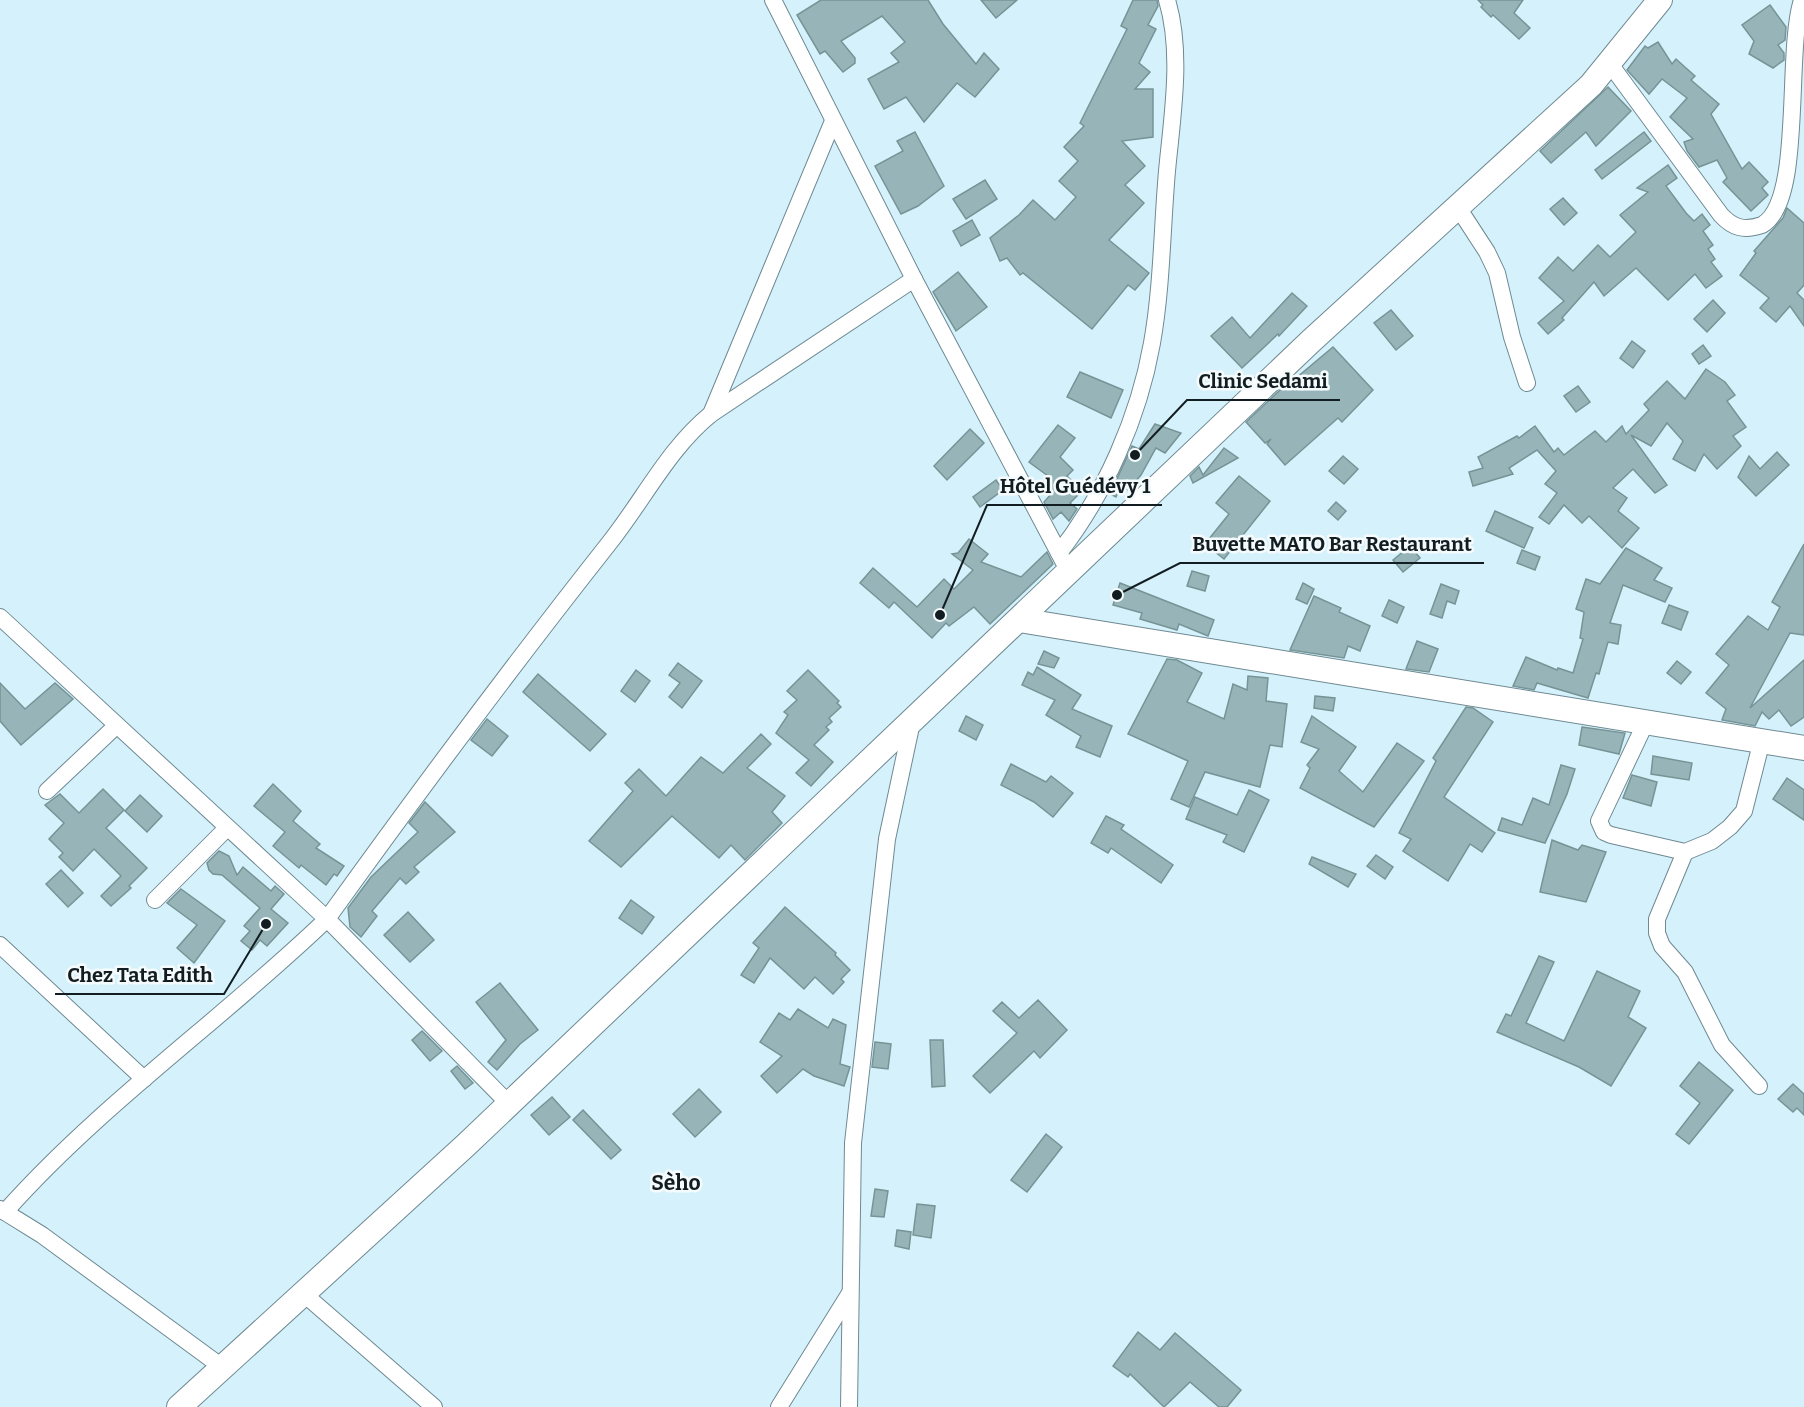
<svg xmlns="http://www.w3.org/2000/svg" width="1804" height="1407" font-family="Bitter,serif">
	<style>
		.building { fill: #97b5b8; stroke: #769496; stroke-width: 1.5 }
		.lines { fill: none; stroke-linecap: round; stroke-linejoin: round }
		.street-casing { stroke: #6e8992; stroke-width: 18 }
		.secondary-casing { stroke: #6e8992; stroke-width: 26 }
		.street { stroke: #fff; stroke-width: 16 }
		.secondary { stroke: #fff; stroke-width: 24 }
		.labels { text-anchor: middle; stroke-width: 5; stroke-linejoin: round; paint-order: stroke }
		.quarter-label { font-size: 21px; font-weight: bold; fill: #121d21; stroke: #f5fbfd }
		.leader { fill: none; stroke: #121d21; stroke-width: 2 }
		.callout-dot { fill: #121d21; stroke: #f5fbfd; stroke-width: 2 }
		.callout-label { font-size: 20px; text-anchor: middle; font-weight: bold; fill: #121d21; stroke: #f5fbfd; stroke-width: 5; stroke-linejoin: round; paint-order: stroke }
	</style>
	<rect width="100%" height="100%" fill="#d5f2fc"/>
	<g class="building">
		<polygon points="821,0 928,0 943,24 976,64 984,53 999,69 975,97 957,83 924,122 906,97 884,109 868,79 899,62 891,53 905,42 882,16 841,41 855,58 855,63 843,72 825,51 820,54 797,15"/>
		<polygon points="981,0 1017,0 996,18"/>
		<polygon points="1133,0 1157,0 1158,6 1148,25 1156,29 1139,63 1150,72 1135,89 1153,89 1153,137 1122,141 1145,166 1125,185 1144,203 1109,240 1149,273 1135,290 1128,285 1092,329 1023,273 1020,275 1007,258 1000,261 990,238 1019,215 1033,200 1055,220 1076,197 1059,181 1078,161 1064,147 1084,126 1080,123 1127,29 1121,26"/>
		<polygon points="1478,0 1523,0 1514,13 1530,28 1519,39 1493,15 1491,17 1481,7 1483,5"/>
		<polygon points="1770,5 1786,27 1785,40 1778,45 1784,53 1784,60 1773,68 1749,54 1754,41 1742,25"/>
		<polygon points="1658,42 1672,64 1676,59 1686,68 1695,76 1691,80 1719,104 1711,114 1742,169 1749,162 1768,182 1762,188 1768,195 1751,211 1723,182 1727,178 1717,160 1699,167 1687,151 1684,142 1693,139 1670,117 1687,98 1662,79 1649,94 1627,70 1645,46 1648,48"/>
		<polygon points="1608,87 1631,111 1596,146 1586,132 1551,163 1540,151"/>
		<polygon points="915,132 944,186 918,206 901,214 875,166 903,151 897,141"/>
		<polygon points="1644,132 1651,141 1602,179 1595,170"/>
		<polygon points="1668,165 1677,178 1666,186 1686,213 1694,221 1702,214 1710,225 1703,231 1713,245 1708,249 1715,259 1711,262 1722,276 1706,288 1695,274 1668,300 1636,268 1604,296 1594,282 1562,318 1564,320 1548,334 1538,323 1564,301 1539,278 1558,257 1573,271 1598,245 1610,257 1636,232 1620,215 1648,192 1637,188"/>
		<polygon points="985,180 997,199 966,219 953,199"/>
		<polygon points="1563,198 1577,213 1564,225 1550,209"/>
		<polygon points="1787,208 1804,223 1804,285 1797,293 1804,300 1804,326 1790,306 1776,322 1760,308 1769,298 1740,275 1756,253 1754,251 1783,218"/>
		<polygon points="972,220 980,235 961,246 953,231"/>
		<polygon points="958,272 987,307 956,331 933,292"/>
		<polygon points="1292,293 1307,306 1279,336 1278,334 1242,368 1211,336 1232,317 1250,338"/>
		<polygon points="1713,300 1725,313 1707,332 1694,319"/>
		<polygon points="1391,310 1413,336 1396,350 1374,323"/>
		<polygon points="1632,341 1645,351 1633,368 1620,358"/>
		<polygon points="1703,345 1711,356 1699,364 1692,354"/>
		<polygon points="1333,347 1373,390 1342,422 1338,418 1285,465 1267,444 1271,439 1265,443 1246,422 1295,376 1296,378"/>
		<polygon points="1706,369 1725,382 1735,395 1727,401 1746,427 1733,436 1741,446 1717,469 1704,454 1695,471 1673,459 1683,441 1667,423 1651,446 1631,435 1667,485 1655,493 1633,469 1613,488 1627,498 1618,511 1639,528 1622,548 1589,516 1582,523 1564,505 1549,524 1539,517 1557,493 1545,484 1556,471 1537,450 1509,468 1513,474 1473,486 1469,472 1483,468 1478,457 1517,436 1519,438 1535,426 1554,452 1558,448 1564,455 1595,431 1606,442 1622,426 1626,434 1649,410 1644,404 1667,381 1685,399"/>
		<polygon points="1080,372 1123,390 1111,418 1067,397"/>
		<polygon points="1578,386 1590,402 1576,412 1564,396"/>
		<polygon points="1155,424 1181,433 1165,453 1156,448 1141,475 1128,490 1121,485 1116,497 1110,494 1132,446 1139,449"/>
		<polygon points="1058,425 1075,438 1060,457 1073,470 1067,476 1082,491 1070,503 1077,509 1069,521 1061,512 1053,519 1044,502 1052,493 1041,484 1048,476 1029,462"/>
		<polygon points="970,429 984,443 947,480 934,466"/>
		<polygon points="1224,448 1238,458 1193,483 1190,476 1199,467 1203,475"/>
		<polygon points="1777,452 1789,465 1756,496 1738,477 1749,456 1760,469"/>
		<polygon points="1343,456 1358,469 1344,484 1329,471"/>
		<polygon points="1239,476 1270,501 1224,559 1205,544 1229,514 1216,503"/>
		<polygon points="996,480 1003,490 980,507 973,497"/>
		<polygon points="1336,502 1346,511 1338,520 1328,511"/>
		<polygon points="1495,511 1533,528 1524,548 1486,531"/>
		<polygon points="969,539 988,554 981,562 1021,577 1047,552 1053,564 990,624 974,607 949,626 946,623 932,638 894,602 889,608 860,583 873,568 917,607 944,579 954,589 973,570 952,554 958,553"/>
		<polygon points="1804,544 1804,635 1790,633 1750,708 1804,660 1804,717 1791,726 1779,710 1769,719 1762,712 1755,726 1722,720 1726,709 1706,693 1729,665 1716,654 1748,616 1768,630 1780,607 1772,602"/>
		<polygon points="1410,546 1420,558 1403,572 1393,560"/>
		<polygon points="1626,548 1662,568 1654,580 1672,588 1665,602 1623,585 1610,623 1621,625 1618,644 1608,642 1599,674 1596,673 1588,698 1537,683 1534,690 1513,686 1526,657 1557,670 1558,668 1573,673 1583,639 1580,638 1584,612 1576,609 1586,579 1600,584"/>
		<polygon points="1522,550 1540,557 1535,570 1517,563"/>
		<polygon points="1192,571 1209,576 1205,591 1187,586"/>
		<polygon points="1120,583 1214,620 1208,636 1179,624 1177,630 1140,619 1142,613 1113,605"/>
		<polygon points="1303,583 1314,589 1307,604 1296,599"/>
		<polygon points="1441,584 1459,591 1455,604 1447,601 1442,618 1430,614"/>
		<polygon points="1314,596 1341,608 1339,612 1370,626 1360,651 1348,646 1344,658 1290,650"/>
		<polygon points="1389,600 1404,607 1397,623 1382,616"/>
		<polygon points="1669,605 1688,612 1681,630 1662,623"/>
		<polygon points="1417,641 1438,649 1429,672 1406,669"/>
		<polygon points="1044,651 1059,658 1054,668 1038,664"/>
		<polygon points="1167,659 1177,660 1202,673 1187,702 1224,719 1233,684 1247,690 1248,676 1268,678 1266,701 1287,704 1282,747 1270,745 1260,787 1205,772 1189,807 1171,799 1188,761 1128,734"/>
		<polygon points="1677,661 1691,672 1681,684 1667,673"/>
		<polygon points="678,663 702,681 682,708 669,697 680,683 669,675"/>
		<polygon points="1037,667 1081,695 1072,709 1112,726 1100,757 1076,747 1081,736 1046,715 1055,700 1022,685 1028,672 1033,675"/>
		<polygon points="636,670 650,681 635,702 621,691"/>
		<polygon points="808,670 839,701 837,703 841,707 829,718 832,722 826,727 829,730 814,745 833,762 811,786 796,773 809,760 776,733 788,715 784,712 797,700 787,691"/>
		<polygon points="538,674 606,734 590,751 523,692"/>
		<polygon points="0,683 25,709 55,683 73,699 21,745 0,721"/>
		<polygon points="1315,696 1335,698 1333,711 1314,708"/>
		<polygon points="1466,707 1473,708 1493,722 1444,797 1495,833 1482,852 1470,844 1448,881 1403,851 1411,839 1399,833 1436,761 1433,758"/>
		<polygon points="966,716 983,725 976,740 959,731"/>
		<polygon points="1312,716 1356,747 1339,771 1363,792 1397,743 1424,761 1374,827 1300,788 1310,768 1307,765 1319,749 1301,742"/>
		<polygon points="487,719 508,736 492,756 471,740"/>
		<polygon points="1582,727 1625,733 1619,754 1579,745"/>
		<polygon points="761,734 771,744 747,768 785,796 772,812 782,823 745,860 731,845 719,858 672,816 621,867 589,841 633,791 625,783 639,769 666,796 701,757 723,773"/>
		<polygon points="1653,756 1692,763 1689,780 1651,774"/>
		<polygon points="1011,764 1046,782 1051,776 1073,793 1053,817 1034,802 1001,785"/>
		<polygon points="1561,765 1575,769 1567,794 1545,843 1498,830 1502,818 1522,825 1533,798 1549,805"/>
		<polygon points="1632,775 1657,782 1651,806 1623,798"/>
		<polygon points="1787,778 1804,790 1804,820 1773,799"/>
		<polygon points="273,784 301,811 293,821 320,844 316,848 344,866 337,876 334,874 326,885 301,865 299,868 273,846 285,832 254,806"/>
		<polygon points="103,789 124,810 106,828 147,868 129,886 131,888 111,906 101,896 121,876 94,849 73,871 59,857 63,853 49,839 64,823 45,805 60,794 79,813"/>
		<polygon points="1249,790 1269,800 1244,852 1223,842 1227,835 1186,819 1195,797 1237,815"/>
		<polygon points="140,795 162,816 147,832 125,811"/>
		<polygon points="425,802 455,832 414,867 419,872 406,884 400,878 372,911 377,916 361,937 350,927 348,908 371,877 418,832 409,823"/>
		<polygon points="1106,816 1124,825 1121,829 1173,865 1161,883 1111,848 1108,853 1091,843"/>
		<polygon points="1552,840 1578,850 1582,845 1606,852 1586,902 1540,892"/>
		<polygon points="219,851 229,856 237,875 243,867 271,891 275,886 284,894 271,909 288,923 267,946 260,940 252,950 241,941 250,931 244,926 260,908 222,875 213,874 209,870 207,863"/>
		<polygon points="1376,855 1393,867 1385,879 1367,866"/>
		<polygon points="1312,857 1356,874 1348,887 1309,864"/>
		<polygon points="61,870 83,893 68,907 46,884"/>
		<polygon points="181,889 225,921 194,963 177,948 197,925 167,903"/>
		<polygon points="631,900 654,917 642,934 619,918"/>
		<polygon points="785,907 836,953 835,955 850,970 841,979 844,982 833,994 815,977 804,989 770,958 754,983 741,975 759,948 753,943"/>
		<polygon points="408,912 434,940 410,962 384,935"/>
		<polygon points="1539,956 1554,962 1526,1023 1564,1041 1597,971 1640,991 1628,1017 1646,1028 1611,1086 1579,1067 1497,1032 1506,1014 1511,1016"/>
		<polygon points="500,983 538,1030 520,1044 497,1070 488,1062 506,1040 476,1002"/>
		<polygon points="1038,1000 1067,1030 1040,1058 1034,1051 990,1093 973,1076 1017,1033 993,1011 1002,1002 1019,1018"/>
		<polygon points="798,1009 828,1028 833,1019 846,1025 840,1064 850,1067 844,1086 814,1076 803,1069 777,1093 761,1076 782,1056 760,1042 779,1013 790,1020"/>
		<polygon points="422,1031 442,1051 430,1061 412,1040"/>
		<polygon points="930,1040 943,1040 945,1086 932,1087"/>
		<polygon points="875,1042 891,1044 888,1069 872,1067"/>
		<polygon points="1699,1062 1733,1090 1689,1144 1676,1134 1700,1103 1680,1086"/>
		<polygon points="457,1066 473,1083 465,1089 451,1071"/>
		<polygon points="1793,1084 1804,1094 1804,1115 1797,1108 1793,1112 1778,1099"/>
		<polygon points="699,1089 721,1112 695,1137 673,1114"/>
		<polygon points="552,1097 570,1117 549,1135 531,1115"/>
		<polygon points="583,1110 621,1150 611,1159 573,1120"/>
		<polygon points="1046,1134 1062,1147 1027,1192 1011,1180"/>
		<polygon points="875,1189 888,1191 884,1217 871,1216"/>
		<polygon points="917,1204 935,1206 931,1238 913,1235"/>
		<polygon points="897,1230 911,1232 909,1249 895,1246"/>
		<polygon points="1138,1332 1160,1350 1175,1333 1241,1390 1227,1407 1219,1407 1190,1382 1164,1407 1130,1374 1128,1377 1113,1366"/>
	</g>
	<g class="lines">
		<defs>
			<g id="street">
				<polyline points="773,0 914,279 1069,572"/>
				<path d="M 1610,64 L 1721,215 C 1733,228 1744,231 1762,225 C 1804,202 1785,53 1802,0"/>
				<polyline points="1459,209 1487,252 1497,273 1512,337 1527,383"/>
				<polyline points="711,414 833,121"/>
				<path d="M 1059,553 C 1105,494 1139,417 1152,343 C 1162,287 1162,228 1167,171 C 1172,117 1183,53 1167,0"/>
				<polyline points="0,617 327,919 509,1104"/>
				<polyline points="1646,722 1599,821 1604,832 1611,835 1685,852 1712,841 1730,827 1744,811 1762,740"/>
				<polyline points="47,791 116,726"/>
				<polyline points="1685,852 1657,919 1657,933 1662,946 1685,972 1722,1045 1759,1086"/>
				<polyline points="155,900 227,828"/>
				<polyline points="0,945 144,1079"/>
				<polyline points="0,1209 42,1235 222,1367"/>
				<path d="M 5,1212 C 102,1103 222,1020 327,919 C 419,791 513,665 610,542 C 644,499 669,448 711,414 L 914,279"/>
				<polyline points="304,1294 434,1407"/>
				<polyline points="779,1407 850,1293"/>
				<polyline points="849,1407 853,1143 887,839 912,722"/>
			</g>
			<g id="secondary">
				<polyline points="1019,620 1804,748"/>
				<polyline points="179,1407 466,1145 1311,341 1591,85 1660,0"/>
			</g>
		</defs>
		<use href="#street" class="street-casing"/>
		<use href="#secondary" class="secondary-casing"/>
		<use href="#street" class="street"/>
		<use href="#secondary" class="secondary"/>
	</g>
	<g class="labels">
		<g class="quarter-label">
			<text x="676" y="1190">Sèho</text>
		</g>
	</g>
	<path class="leader" d="M1135 455L1187 400H1340M940 615L987 505H1162M1117 595L1180 563H1484M266 924L224 994H55"/>
	<g class="callout-dot">
		<circle cx="1135" cy="455" r="6"/>
		<circle cx="940" cy="615" r="6"/>
		<circle cx="1117" cy="595" r="6"/>
		<circle cx="266" cy="924" r="6"/>
	</g>
	<g class="callout-label">
		<text x="1263" y="388">Clinic Sedami</text>
		<text x="1075" y="493">Hôtel Guédévy 1</text>
		<text x="1332" y="551">Buvette MATO Bar Restaurant</text>
		<text x="140" y="982">Chez Tata Edith</text>
	</g>
</svg>
